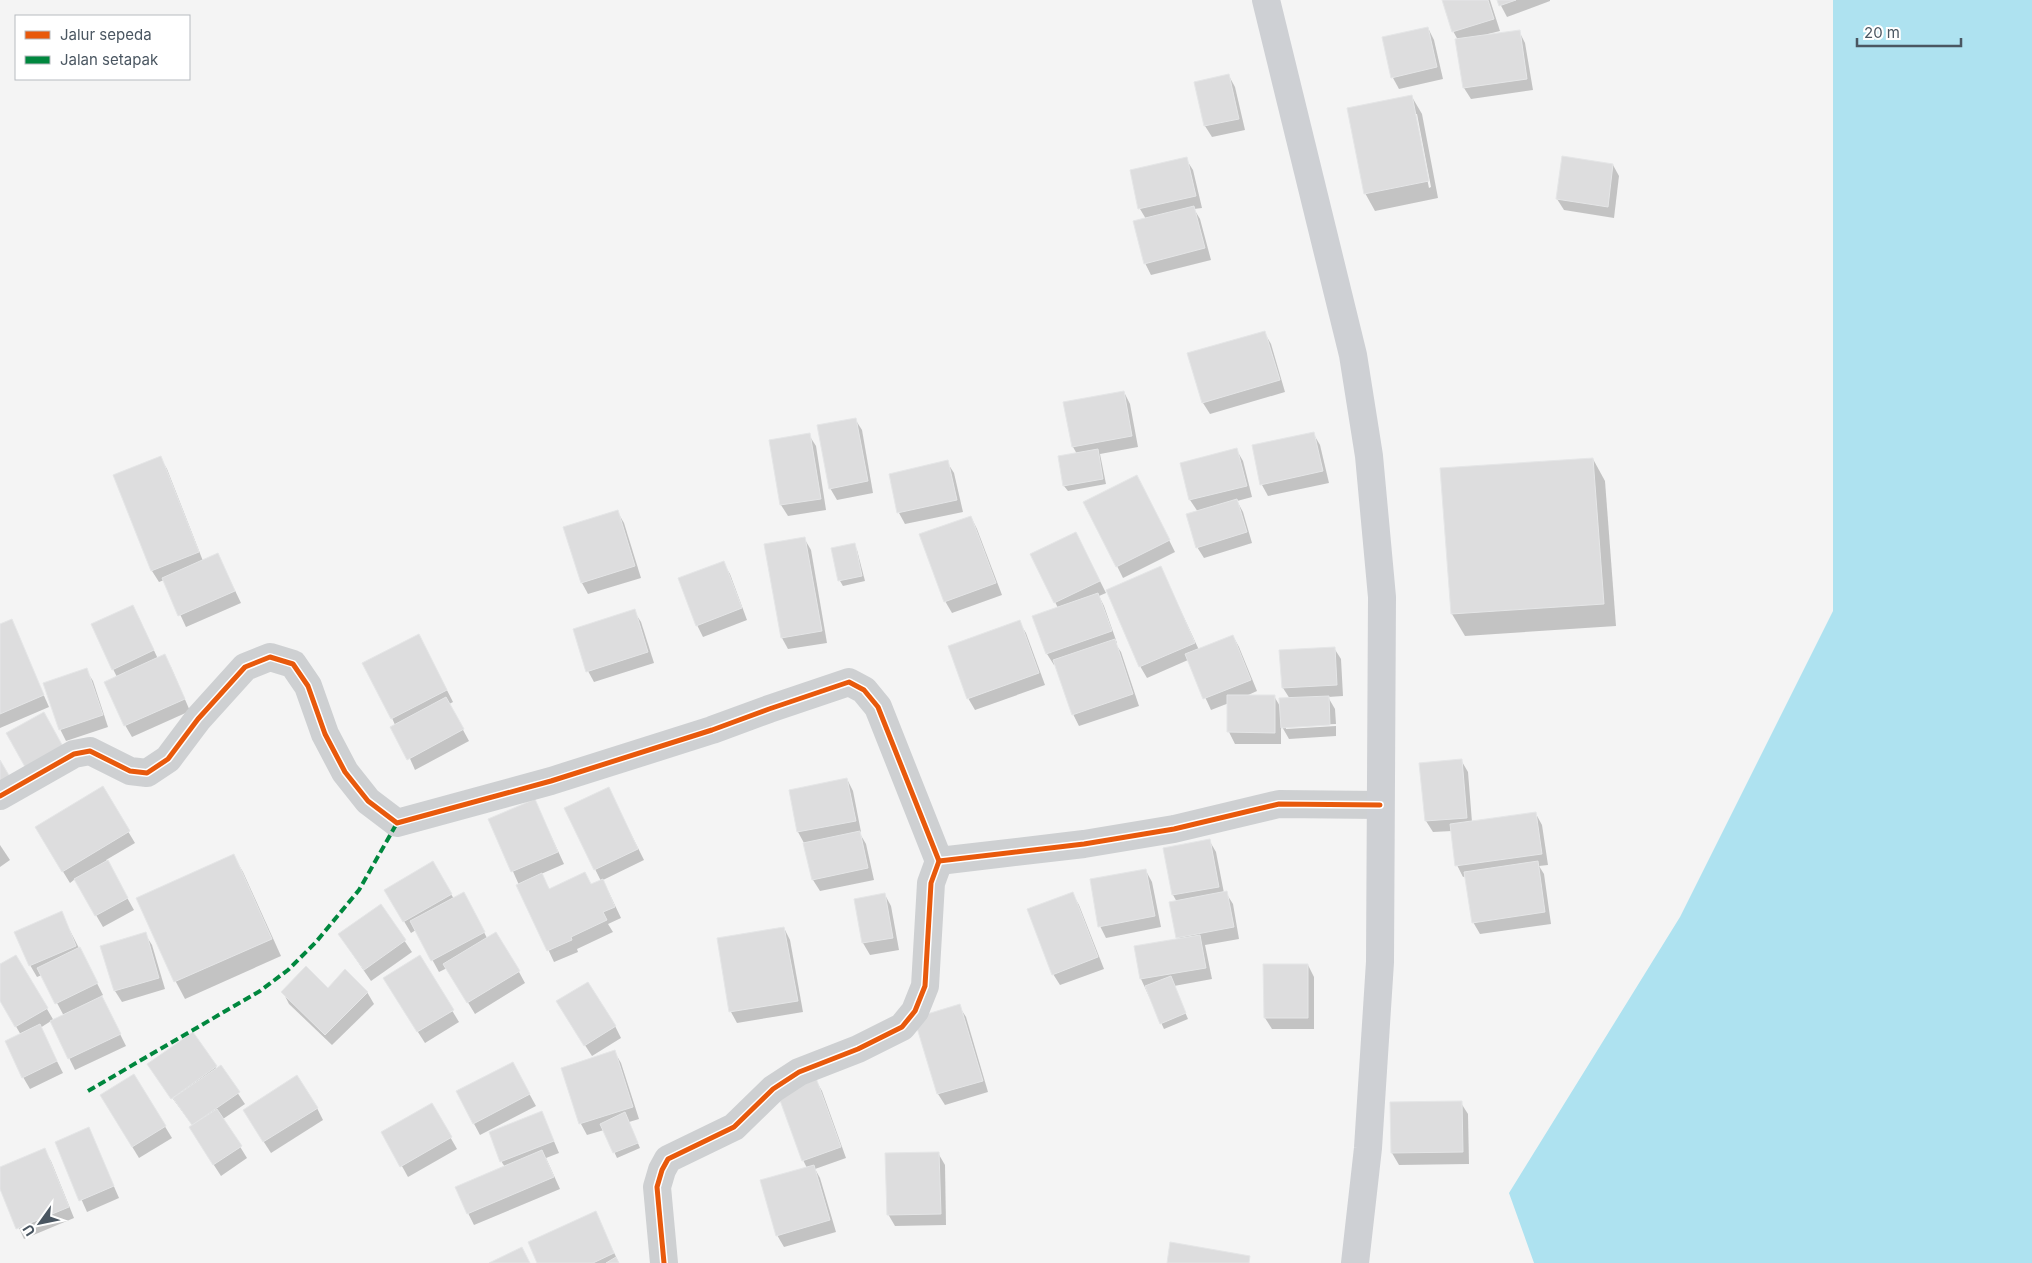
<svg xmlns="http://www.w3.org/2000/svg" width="2032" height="1263" font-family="Inter,sans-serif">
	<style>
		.water { fill: #aee2f0 }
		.shadow { fill: #0003; fill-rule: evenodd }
		.building { fill: #ddddde; stroke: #e5e6e7 }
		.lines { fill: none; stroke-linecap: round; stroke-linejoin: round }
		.minor { stroke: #ced0d2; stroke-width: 28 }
		.secondary { stroke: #ced0d4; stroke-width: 28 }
		.quiet { stroke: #00873e; stroke-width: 4; stroke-dasharray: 8 4; stroke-linecap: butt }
		.cycleway-casing { stroke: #fff; stroke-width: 8 }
		.cycleway { stroke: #e8590c; stroke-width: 5 }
	</style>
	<rect width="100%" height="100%" fill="#f4f4f4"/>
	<polygon class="water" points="1833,0 2032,0 2032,1263 1534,1263 1509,1193 1680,917 1833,611"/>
	<g class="shadow">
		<polygon points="1444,0 1490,0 1500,31 1488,34 1488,36 1519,31 1525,43 1533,90 1471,99 1464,88 1458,40 1453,31"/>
		<polygon points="1498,0 1550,0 1550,1 1507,17"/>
		<polygon points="1428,28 1434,40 1443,79 1399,89 1393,78"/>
		<polygon points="1229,76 1235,87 1245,130 1212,137 1205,126 1196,83"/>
		<path d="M 1412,97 L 1422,114 L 1438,198 L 1375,211 L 1365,193 ZM 1414,114 L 1417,114 L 1431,187 L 1429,188 Z"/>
		<polygon points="1186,159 1193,170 1202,208 1194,209 1200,219 1211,260 1151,275 1145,263 1146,219 1140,209 1131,171"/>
		<polygon points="1613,165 1619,176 1614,218 1564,210 1557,199"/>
		<polygon points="1264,332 1271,344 1285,392 1210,414 1203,403 1189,354"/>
		<polygon points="1124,392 1130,404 1138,447 1100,454 1106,484 1068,491 1064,486 1077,454 1073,447"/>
		<polygon points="855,419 862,430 873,493 837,500 830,488"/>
		<polygon points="1313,433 1320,445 1329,483 1268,496 1262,485"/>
		<polygon points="809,435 816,446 826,510 788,516 781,505"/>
		<polygon points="1236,449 1243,461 1252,497 1237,501 1243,512 1252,543 1204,558 1197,547 1198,512 1190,500 1181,463"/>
		<polygon points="160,457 167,469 203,561 218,555 241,603 186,627 164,580 159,582 152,571 114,475"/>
		<polygon points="1593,459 1605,481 1616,626 1465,636 1452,614"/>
		<polygon points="947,462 954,473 963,512 905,524 899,513 890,475"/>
		<polygon points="1143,488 1175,552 1123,578 1117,566"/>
		<polygon points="617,511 624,523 641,578 588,594 582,583"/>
		<polygon points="971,517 977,529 1002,595 952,613 945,601"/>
		<polygon points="1076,533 1106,593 1099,596 1104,606 1117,643 1115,643 1121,652 1139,706 1079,726 1073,714 1056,665 1054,665 1047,654 1034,617 1058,608 1032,555"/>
		<polygon points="804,538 811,550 827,643 788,649 782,638"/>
		<polygon points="854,545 857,550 865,581 843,586 840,581 832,549"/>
		<polygon points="723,563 730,574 747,620 703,637 697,625"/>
		<polygon points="1161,568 1199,650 1233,636 1239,647 1257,691 1246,696 1274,696 1281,708 1290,699 1283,688 1334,648 1341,659 1343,696 1328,697 1335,709 1336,724 1286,726 1286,729 1336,726 1336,736 1289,739 1281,725 1281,744 1235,744 1229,732 1229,703 1211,710 1188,660 1147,678 1140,666"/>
		<polygon points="634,611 641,622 654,663 594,682 588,671"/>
		<polygon points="139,618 158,659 164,656 171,667 190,711 132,737 125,725 117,677 113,669"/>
		<polygon points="11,621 49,707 0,728 0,625"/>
		<polygon points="1019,622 1026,633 1045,685 975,710 968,698"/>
		<polygon points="425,647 453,702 449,704 469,741 415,770 392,718"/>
		<polygon points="86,670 93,681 108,727 66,741 60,729"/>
		<polygon points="1461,760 1468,772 1472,822 1536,814 1542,825 1548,865 1539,866 1544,874 1551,924 1480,934 1473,922 1466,876 1463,877 1457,865 1452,831 1433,832 1426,821 1421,764"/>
		<polygon points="847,779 853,791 861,832 859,832 866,844 874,880 820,891 813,880 804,843 798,832"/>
		<polygon points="102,788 135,843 106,860 134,910 103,927 75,879 70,883 43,839"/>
		<polygon points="608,788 644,860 603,880 621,918 608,924 613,932 577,949 578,952 554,962 518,885 519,885 490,820 535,801 564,864 541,874 550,890 591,885 601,881 595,869"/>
		<polygon points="1209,840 1216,852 1224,893 1226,893 1233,904 1239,939 1205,945 1212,979 1174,986 1188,1019 1164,1029 1141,979 1178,940 1171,903 1177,902 1173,895 1164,849"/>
		<polygon points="0,845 10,860 0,867"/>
		<polygon points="233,855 243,872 281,956 185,999 176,982 138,899"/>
		<polygon points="432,863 454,899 470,905 487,938 519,972 525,983 475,1014 447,968 439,972 416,930 411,933 386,891"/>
		<polygon points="1146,871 1152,882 1161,927 1106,938 1100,926"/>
		<polygon points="1072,893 1079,905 1104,969 1060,985 1053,974"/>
		<polygon points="885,895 891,906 899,950 870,955 863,943 856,900"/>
		<polygon points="381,906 412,952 371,981 347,946"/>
		<polygon points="61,913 103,995 101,996 126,1046 75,1070 51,1021 40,1028 63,1073 30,1089 23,1077 21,1035 0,999 0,966 16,956 54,1021 64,1016 42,975 37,977 30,965 16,932"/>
		<polygon points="784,928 790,940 803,1012 737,1023 731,1012 718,939"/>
		<polygon points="145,934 152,945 165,989 122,1002 115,991 101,947"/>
		<polygon points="419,956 459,1022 425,1043 391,990"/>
		<polygon points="1308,965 1314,977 1314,1029 1272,1029 1265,1018"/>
		<polygon points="283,992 367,992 374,1004 332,1045 289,1004"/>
		<polygon points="959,1006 966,1017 988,1092 945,1105 938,1094 916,1019"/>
		<polygon points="564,1013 615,1026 621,1038 592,1056"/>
		<polygon points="192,1033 217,1069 220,1067 245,1104 223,1119 247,1158 221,1176 197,1139 193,1126 148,1065"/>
		<polygon points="614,1051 621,1063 639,1119 629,1122 640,1148 617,1158 604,1130 587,1135 581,1124 563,1068"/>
		<polygon points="519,1075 536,1106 480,1135 457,1092"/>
		<polygon points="134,1076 172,1138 139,1158 108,1107"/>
		<polygon points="815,1079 822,1091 846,1158 815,1169 820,1178 836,1232 784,1247 777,1235 807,1168 803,1160"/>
		<polygon points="1392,1103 1461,1103 1468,1114 1469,1164 1399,1165 1392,1153"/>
		<polygon points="432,1105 457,1149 408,1177 383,1132"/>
		<polygon points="317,1108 323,1120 271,1153 251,1122"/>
		<polygon points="542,1113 559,1153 546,1158 560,1189 474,1225 468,1213 505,1167 501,1161"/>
		<polygon points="89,1129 119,1198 87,1212 56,1142"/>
		<polygon points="44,1150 51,1161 74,1218 24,1239 0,1186 0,1168"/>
		<polygon points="938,1153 945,1165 946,1225 895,1226 888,1214"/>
		<polygon points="595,1213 619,1263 539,1263"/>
	</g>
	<g class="building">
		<polygon points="1442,0 1488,0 1494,19 1452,32"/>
		<polygon points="1497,0 1516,0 1499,6"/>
		<polygon points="1428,27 1437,67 1391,78 1382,37"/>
		<polygon points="1520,30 1527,79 1463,88 1455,39"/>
		<polygon points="1229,74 1239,119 1204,126 1194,82"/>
		<polygon points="1412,95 1429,181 1364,194 1347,108"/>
		<polygon points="1562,156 1613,164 1608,207 1556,199"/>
		<polygon points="1187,157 1196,196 1138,209 1130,170"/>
		<polygon points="1194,206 1205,248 1144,264 1133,221"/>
		<polygon points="1265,331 1280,380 1202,403 1187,353"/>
		<polygon points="1124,391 1132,436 1072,447 1063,402"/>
		<polygon points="856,418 868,481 829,489 817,425"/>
		<polygon points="1314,432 1323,471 1260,485 1252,445"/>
		<polygon points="810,433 821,499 780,505 769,440"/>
		<polygon points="1237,448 1247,486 1189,500 1180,463"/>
		<polygon points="1098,449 1103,479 1063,486 1058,456"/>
		<polygon points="161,456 199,552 151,571 113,475"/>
		<polygon points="1593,458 1604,604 1451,614 1440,468"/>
		<polygon points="948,460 957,500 897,513 889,474"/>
		<polygon points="1137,475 1170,540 1116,567 1083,502"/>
		<polygon points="1237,499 1247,532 1196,548 1186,514"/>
		<polygon points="618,510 635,566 581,583 563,527"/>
		<polygon points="971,516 996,583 944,602 919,534"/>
		<polygon points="1076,532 1100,581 1054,603 1030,554"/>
		<polygon points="805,537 822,631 781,638 764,544"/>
		<polygon points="855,543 862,576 838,581 831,548"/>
		<polygon points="218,553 235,591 178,616 162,578"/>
		<polygon points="724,561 742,608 696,626 678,578"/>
		<polygon points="1161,566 1195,643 1139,667 1106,590"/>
		<polygon points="1098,593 1112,631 1046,654 1032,616"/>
		<polygon points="133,605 154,650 112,670 91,624"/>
		<polygon points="635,609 648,652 586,672 573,629"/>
		<polygon points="12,619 44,695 0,714 0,624"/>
		<polygon points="1020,620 1039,673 967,699 948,646"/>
		<polygon points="419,634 447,690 391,719 362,663"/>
		<polygon points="1233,635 1251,680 1203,699 1185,654"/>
		<polygon points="1115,639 1133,694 1072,715 1053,660"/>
		<polygon points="1335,647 1337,685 1282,688 1279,650"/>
		<polygon points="165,654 185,699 124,726 104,682"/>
		<polygon points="87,668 103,715 59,730 43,683"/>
		<polygon points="1227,695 1275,695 1275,733 1227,732"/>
		<polygon points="1329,696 1330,725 1281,728 1279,698"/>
		<polygon points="446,697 464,729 407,760 390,727"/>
		<polygon points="44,712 66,752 29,774 6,733"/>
		<polygon points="1462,759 1467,818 1425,821 1419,763"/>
		<polygon points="0,760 13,782 0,790"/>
		<polygon points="847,778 856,821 797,832 789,790"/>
		<polygon points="103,786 130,831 62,872 35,827"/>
		<polygon points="609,787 638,849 594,870 564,808"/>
		<polygon points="535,799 558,852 511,872 488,819"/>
		<polygon points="1536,812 1542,854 1455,866 1450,824"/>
		<polygon points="860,831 868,868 812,880 803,843"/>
		<polygon points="1210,839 1219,887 1172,895 1163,848"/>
		<polygon points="234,854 272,939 174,982 136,898"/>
		<polygon points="108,860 128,898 95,916 74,879"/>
		<polygon points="433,861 452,894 403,922 384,890"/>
		<polygon points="1538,861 1545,912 1472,923 1464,872"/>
		<polygon points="1146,869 1155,916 1098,927 1090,879"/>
		<polygon points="585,872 591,884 603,879 615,907 603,912 607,920 571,937 572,940 547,951 516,885 542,873 549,889"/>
		<polygon points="1227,891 1234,927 1176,938 1169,902"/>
		<polygon points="464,892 485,932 431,961 410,921"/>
		<polygon points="1073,892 1098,957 1052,975 1027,909"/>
		<polygon points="885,893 893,938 862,943 854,899"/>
		<polygon points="381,904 406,940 364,970 338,934"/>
		<polygon points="62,911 76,946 29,966 14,932"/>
		<polygon points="784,927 798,1001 729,1012 717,938"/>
		<polygon points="146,932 159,978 114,991 100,946"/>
		<polygon points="496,932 520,971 467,1003 443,964"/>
		<polygon points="1200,935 1206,968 1140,979 1134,946"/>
		<polygon points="80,947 98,983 55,1004 37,968"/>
		<polygon points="16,955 48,1008 15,1027 0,1001 0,964"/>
		<polygon points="420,955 454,1010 417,1032 383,978"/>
		<polygon points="1263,964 1308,964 1308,1018 1264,1018"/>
		<polygon points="306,966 328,988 345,969 368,992 325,1035 281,992"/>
		<polygon points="1171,976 1186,1013 1160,1024 1145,986"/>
		<polygon points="588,982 616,1026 584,1046 556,1001"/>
		<polygon points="102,996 121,1034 68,1059 50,1021"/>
		<polygon points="960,1004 983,1081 937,1094 914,1018"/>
		<polygon points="40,1024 57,1061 22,1078 5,1041"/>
		<polygon points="193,1032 217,1066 171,1099 147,1064"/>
		<polygon points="615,1050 633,1107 579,1124 561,1068"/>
		<polygon points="513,1062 530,1094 473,1124 456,1091"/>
		<polygon points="221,1065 240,1092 192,1125 173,1098"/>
		<polygon points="134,1074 166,1126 132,1147 100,1095"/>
		<polygon points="297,1075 318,1108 263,1142 243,1110"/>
		<polygon points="816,1078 841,1147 802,1161 777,1092"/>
		<polygon points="1462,1101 1463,1152 1391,1153 1390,1102"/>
		<polygon points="432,1103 452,1137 400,1167 381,1132"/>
		<polygon points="217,1109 242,1146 213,1165 189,1127"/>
		<polygon points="542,1111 554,1141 500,1162 489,1132"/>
		<polygon points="625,1112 638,1143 613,1153 600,1124"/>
		<polygon points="89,1127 114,1186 79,1201 55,1142"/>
		<polygon points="45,1148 69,1207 16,1229 0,1189 0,1167"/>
		<polygon points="542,1150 554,1177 467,1214 455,1187"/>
		<polygon points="939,1152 941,1214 887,1215 885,1153"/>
		<polygon points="814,1165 830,1220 776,1236 760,1180"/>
		<polygon points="596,1211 614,1253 593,1263 537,1263 528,1242"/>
		<polygon points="1170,1242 1250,1256 1249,1263 1167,1263"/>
		<polygon points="522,1247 530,1263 489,1263"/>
		<polygon points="616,1257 619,1263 606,1263"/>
	</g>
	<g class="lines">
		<g class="minor">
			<polyline points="0,796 74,754 90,751 130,771 147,773 168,759 198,719 245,667 270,657 293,664 308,686 325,734 345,772 368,801 397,823 551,781 712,730 769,709 849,682 864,690 878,707 939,861 931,883 925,986 915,1011 902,1027 858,1049 799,1072 773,1089 734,1127 668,1159 662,1170 657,1187 664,1263"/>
			<polyline points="939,861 1084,844 1174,829 1279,804 1380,805"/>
		</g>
		<polyline class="secondary" points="1266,0 1353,355 1369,456 1382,597 1380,962 1368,1148 1355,1263"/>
		<polyline class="quiet" points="88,1091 260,991 288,970 316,942 359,890 397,823"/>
		<defs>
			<g id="cycleway">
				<polyline points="0,796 74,754 90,751 130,771 147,773 168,759 198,719 245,667 270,657 293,664 308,686 325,734 345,772 368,801 397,823 551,781 712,730 769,709 849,682 864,690 878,707 939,861 931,883 925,986 915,1011 902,1027 858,1049 799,1072 773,1089 734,1127 668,1159 662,1170 657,1187 664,1263"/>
				<polyline points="939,861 1084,844 1174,829 1279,804 1380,805"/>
			</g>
		</defs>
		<use href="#cycleway" class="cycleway-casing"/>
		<use href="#cycleway" class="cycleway"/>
	</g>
	<rect x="15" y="15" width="175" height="65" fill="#ffffff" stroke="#b7bbc0"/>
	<rect x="25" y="31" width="25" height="8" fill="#e8590c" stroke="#b7bbc0"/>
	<text x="60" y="40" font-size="15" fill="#4a5661">Jalur sepeda</text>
	<rect x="25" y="56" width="25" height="8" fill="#00873e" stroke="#b7bbc0"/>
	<text x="60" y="65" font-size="15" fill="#4a5661">Jalan setapak</text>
	<g transform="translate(40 1223) rotate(237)" stroke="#ffffff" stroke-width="4" paint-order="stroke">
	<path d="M0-4L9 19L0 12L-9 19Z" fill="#4a5661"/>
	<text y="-8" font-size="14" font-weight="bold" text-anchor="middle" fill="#4a5661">U</text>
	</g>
	<path d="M1857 38v8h104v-8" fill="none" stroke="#4a5661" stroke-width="2.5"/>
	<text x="1864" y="38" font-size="15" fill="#4a5661" stroke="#ffffff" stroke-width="4" paint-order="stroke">20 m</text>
</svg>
